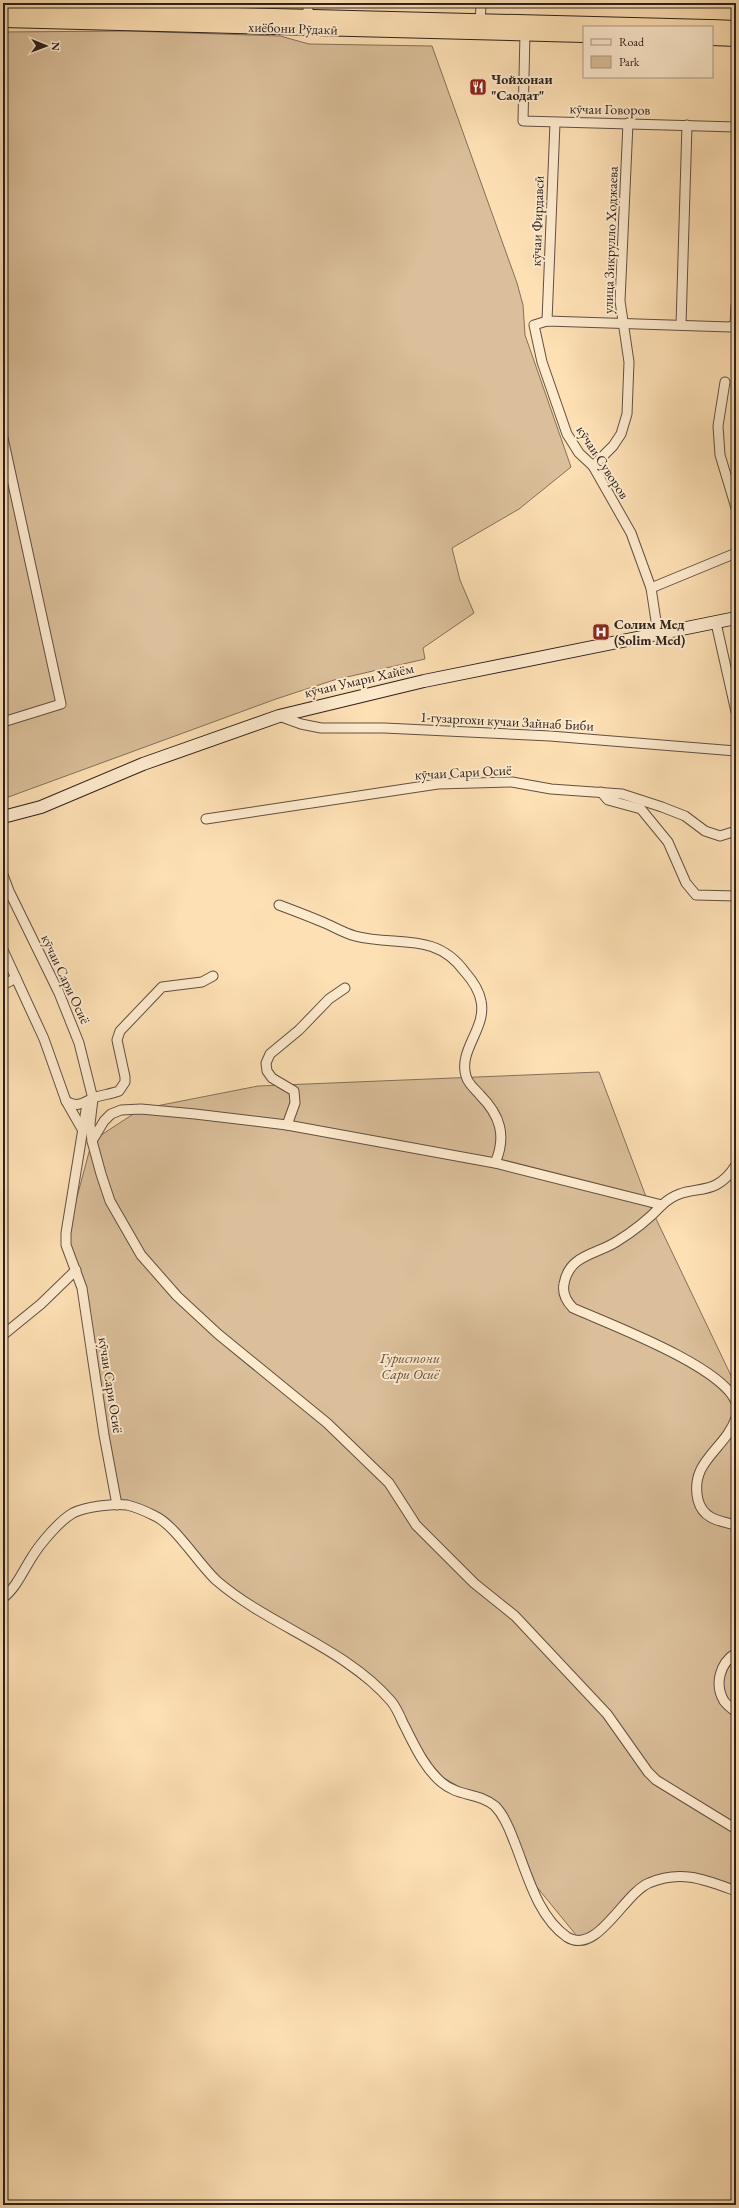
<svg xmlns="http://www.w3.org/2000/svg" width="739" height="2208" font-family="'EB Garamond',serif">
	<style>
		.green { fill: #dabf9a; stroke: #84705a }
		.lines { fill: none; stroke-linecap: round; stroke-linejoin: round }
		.minor-casing { stroke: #615041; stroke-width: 11 }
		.secondary-casing { stroke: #2d201b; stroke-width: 14 }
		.trunk-casing { stroke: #2d201b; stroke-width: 16 }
		.minor { stroke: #feebce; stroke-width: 9 }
		.secondary { stroke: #feebce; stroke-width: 12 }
		.trunk { stroke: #fde0b4; stroke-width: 14 }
		.labels { text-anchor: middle; stroke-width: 4; stroke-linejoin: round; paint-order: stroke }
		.street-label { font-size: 14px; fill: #2d201b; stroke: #feebce }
		.poi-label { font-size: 14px; font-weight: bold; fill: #2d201b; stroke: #feebce; text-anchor: start }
		.park-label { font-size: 14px; font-style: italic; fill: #615041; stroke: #feebce }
	</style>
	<rect width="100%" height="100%" fill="#fde0b4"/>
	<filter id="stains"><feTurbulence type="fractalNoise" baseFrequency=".005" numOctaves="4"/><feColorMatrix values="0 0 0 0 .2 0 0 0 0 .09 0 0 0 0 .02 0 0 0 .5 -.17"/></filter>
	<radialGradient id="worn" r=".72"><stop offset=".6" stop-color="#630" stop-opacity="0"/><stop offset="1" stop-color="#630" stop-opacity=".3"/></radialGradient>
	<g class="green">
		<polygon points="129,31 280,36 309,44 432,46 517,283 523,305 525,335 571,467 519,509 452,548 460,580 474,613 423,648 425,659 334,680 276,699 3,799 3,32"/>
		<polygon points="599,1072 648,1202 736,1386 736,1892 697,1877 661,1879 581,1941 527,1875 495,1807 428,1769 393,1703 299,1634 215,1580 159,1517 117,1505 82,1288 66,1238 92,1141 141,1109 258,1086"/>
	</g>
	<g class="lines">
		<defs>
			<g id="minor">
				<polyline points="308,22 308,3"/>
				<polyline points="480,26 481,3"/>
				<polyline points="525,33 523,121 736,127"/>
				<polyline points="547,321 555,123"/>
				<polyline points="681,325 687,125"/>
				<polyline points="725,382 718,426 720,455 736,508"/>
				<polyline points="3,438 61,704 3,722"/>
				<polyline points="593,466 613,446 621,434 627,414 629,362 620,301 628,123"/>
				<polyline points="651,588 736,553"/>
				<polyline points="716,623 736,712"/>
				<polyline points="658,634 651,588 631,533 593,466 579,453 567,434 542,362 534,325 547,321 730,327 735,324 736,306"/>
				<polyline points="279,716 301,724 321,728 384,728 550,736 736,751"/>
				<polyline points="601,792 608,800 641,809 668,842 686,883 696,895 736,896"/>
				<polyline points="206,819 438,784 512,782 551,789 622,794 662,807 685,816 705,831 720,836 736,831"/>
				<polyline points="3,875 9,891 59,993 79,1043 93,1099 90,1124 92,1141 101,1174 110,1201 141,1255 177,1296 218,1334 327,1423 389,1483 416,1525 474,1583 515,1616 607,1714 648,1772 656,1780 736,1829"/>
				<path d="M 279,905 C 295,911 311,917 327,924 C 336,928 344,933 355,936 C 397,947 435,931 465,972 C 472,980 479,990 481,1001 C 487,1028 458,1050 466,1076 C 468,1084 475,1089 480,1095 C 500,1115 507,1136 495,1163"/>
				<polyline points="3,950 44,1039 66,1101 82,1129"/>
				<polyline points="3,985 16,978"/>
				<path d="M 66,1101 C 77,1108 83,1103 93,1098 C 101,1095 111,1094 119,1091 L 125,1082 L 125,1077 L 117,1040 L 120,1031 L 162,987 L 202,982 L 213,976"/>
				<polyline points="87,1104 66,1233 66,1245 82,1288 104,1435 117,1505"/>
				<polyline points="287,1125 295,1103 294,1091 272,1078 267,1071 266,1063 270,1054 299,1030 329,999 345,988"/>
				<path d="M 92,1141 L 104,1121 L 111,1114 L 121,1110 L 141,1109 L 195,1114 L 287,1125 L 495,1163 L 662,1205 C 648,1220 634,1231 616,1242 C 595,1255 569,1255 564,1284 C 562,1294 566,1301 573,1308 C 609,1324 722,1366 736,1402"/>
				<path d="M 662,1205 C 690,1179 712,1203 736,1165"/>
				<polyline points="3,1335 41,1304 76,1270"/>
				<path d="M 736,1418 C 725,1450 689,1461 698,1500 C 703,1519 719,1521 736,1525"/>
				<path d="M 3,1598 C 16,1588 23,1571 32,1557 C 40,1544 59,1521 73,1513 C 85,1507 113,1503 127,1505 C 136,1507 147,1512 155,1516 C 175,1525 200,1566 217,1581 C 271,1627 344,1647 391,1701 C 396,1707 400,1716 403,1723 C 414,1744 423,1766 441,1782 C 458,1797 478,1792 495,1806 C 504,1815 510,1830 514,1841 C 527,1873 537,1916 567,1937 C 597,1956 624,1893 649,1883 C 681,1869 706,1880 736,1891"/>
				<path d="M 736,1653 C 720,1663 714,1684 724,1701 C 727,1705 732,1709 736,1712"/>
			</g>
			<polyline id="secondary" points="3,817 41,807 143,764 279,716 424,681 736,618"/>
			<g id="trunk">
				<polyline points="3,9 709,27"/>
				<polyline points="3,20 584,35"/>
				<polyline points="712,27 736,28"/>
				<polyline points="712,38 736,39"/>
			</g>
		</defs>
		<use href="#minor" class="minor-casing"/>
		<use href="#secondary" class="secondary-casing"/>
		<use href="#trunk" class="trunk-casing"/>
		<use href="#minor" class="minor"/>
		<use href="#secondary" class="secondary"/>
		<use href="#trunk" class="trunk"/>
	</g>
	<defs>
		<symbol id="restaurant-square" viewBox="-11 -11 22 22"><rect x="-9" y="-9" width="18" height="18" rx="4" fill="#8f2418" stroke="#feebce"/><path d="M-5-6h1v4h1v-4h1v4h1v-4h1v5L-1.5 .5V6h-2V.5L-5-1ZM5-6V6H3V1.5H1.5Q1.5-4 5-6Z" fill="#fff"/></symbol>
		<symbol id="hospital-square" viewBox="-11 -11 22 22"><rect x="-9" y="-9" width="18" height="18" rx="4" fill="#8f2418" stroke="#feebce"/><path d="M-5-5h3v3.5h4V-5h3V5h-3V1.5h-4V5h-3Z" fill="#fff"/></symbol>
	</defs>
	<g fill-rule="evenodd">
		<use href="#restaurant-square" x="468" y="77" width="20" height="20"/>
		<use href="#hospital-square" x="591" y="622" width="20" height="20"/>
	</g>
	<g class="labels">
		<g class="street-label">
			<text transform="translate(293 28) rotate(2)" y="5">хиёбони Рӯдакӣ</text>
			<text transform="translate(610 109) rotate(1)" y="5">кӯчаи Говоров</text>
			<text transform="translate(537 221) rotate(-88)" y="5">кӯчаи Фирдавсӣ</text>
			<text transform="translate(610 240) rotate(-88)" y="5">улица Зикрулло Ходжаева</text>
			<text transform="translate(603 462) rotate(57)" y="5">кӯчаи Суворов</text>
			<text transform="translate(359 680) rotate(-13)" y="5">кӯчаи Умари Хайём</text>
			<text transform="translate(507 721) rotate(3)" y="5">1-гузаргохи кучаи Зайнаб Биби</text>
			<text transform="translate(463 772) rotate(-3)" y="5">кӯчаи Сари Осиё</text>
			<text transform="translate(66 979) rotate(65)" y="5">кӯчаи Сари Осиё</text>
			<text transform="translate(111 1385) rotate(81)" y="5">кӯчаи Сари Осиё</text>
		</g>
		<g class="poi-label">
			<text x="491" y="84">Чойхонаи<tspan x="491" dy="16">"Саодат"</tspan></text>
			<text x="614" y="629">Солим Мед<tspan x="614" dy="16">(Solim Med)</tspan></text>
		</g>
		<g class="park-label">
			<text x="410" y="1363">Гуристони<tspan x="410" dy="16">Сари Осиё</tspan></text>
		</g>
	</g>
	<rect width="739" height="2208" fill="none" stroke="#fde0b4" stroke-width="16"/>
	<rect x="4" y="4" width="731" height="2200" fill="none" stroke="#2d201b" stroke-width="2"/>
	<rect x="8" y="8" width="723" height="2192" fill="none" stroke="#2d201b"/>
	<rect x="583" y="26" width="130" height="52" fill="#feebce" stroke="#aa9a86"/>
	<rect x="591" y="39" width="20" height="6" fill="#feebce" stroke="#aa9a86"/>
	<text x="619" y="46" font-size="12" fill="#2d201b">Road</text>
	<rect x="591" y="56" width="20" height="12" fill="#dabf9a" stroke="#aa9a86"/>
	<text x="619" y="66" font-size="12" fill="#2d201b">Park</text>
	<g transform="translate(46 46) rotate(91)" stroke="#feebce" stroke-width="3" paint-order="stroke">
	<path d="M0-3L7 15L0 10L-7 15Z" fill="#2d201b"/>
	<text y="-6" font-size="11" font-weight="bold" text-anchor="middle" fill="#2d201b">N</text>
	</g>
	<rect width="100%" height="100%" filter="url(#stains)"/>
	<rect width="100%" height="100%" fill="url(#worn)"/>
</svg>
